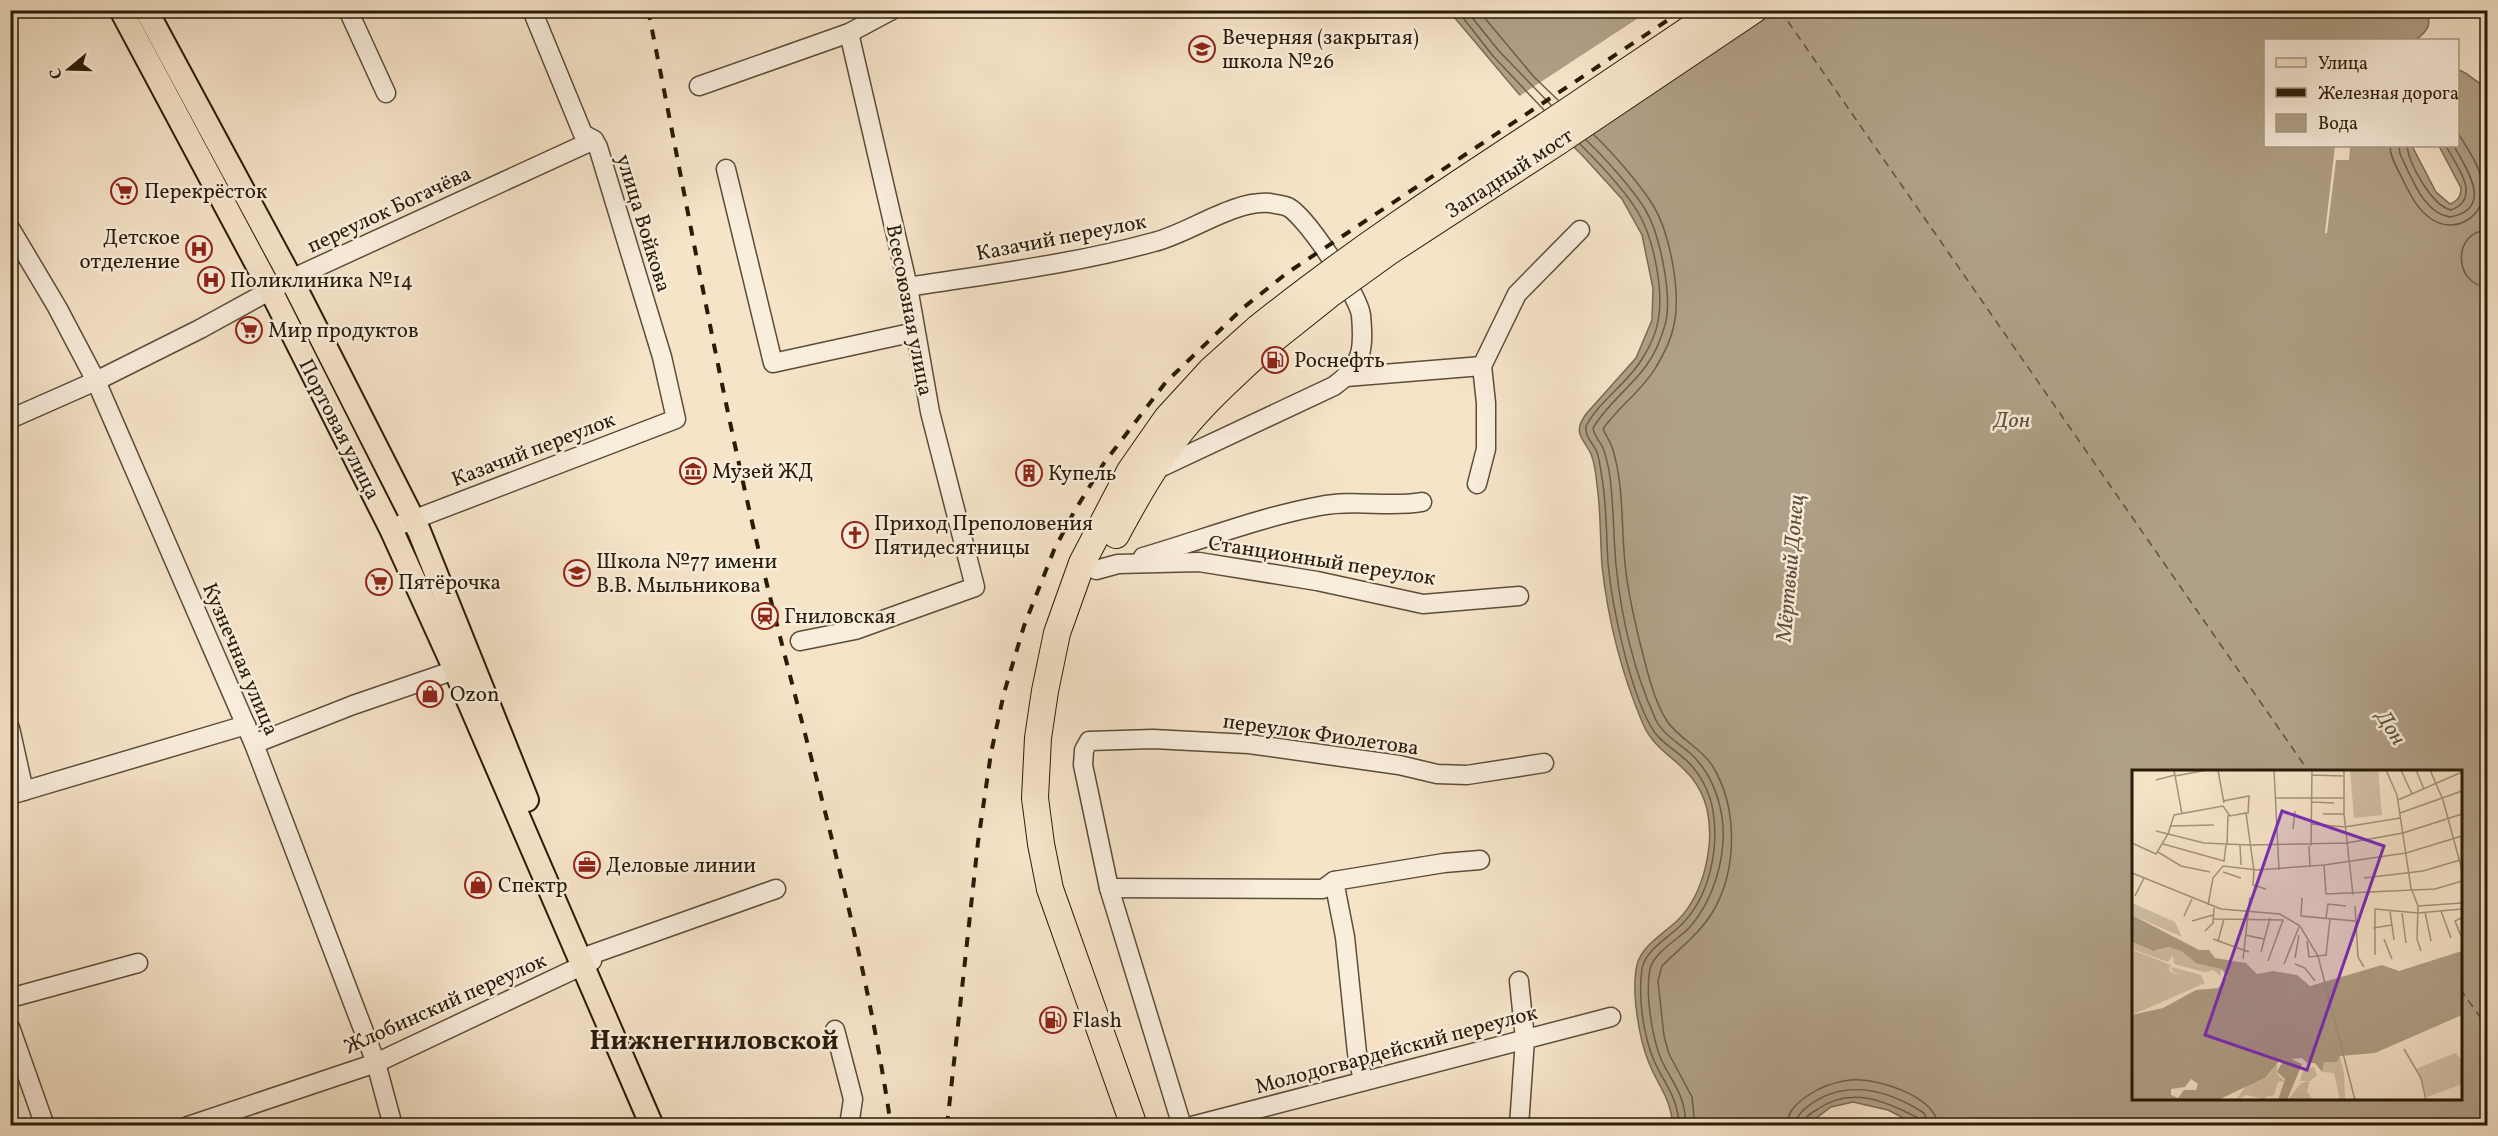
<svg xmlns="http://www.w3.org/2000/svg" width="2498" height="1136" font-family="Vollkorn,serif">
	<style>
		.water { fill: #b0a087; stroke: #7a6b54; stroke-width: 1.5; fill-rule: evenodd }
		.pier { fill: #f6e4c9 }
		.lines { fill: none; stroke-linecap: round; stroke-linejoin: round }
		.shore { stroke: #6c5e47; stroke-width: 1.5 }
		.ferry { stroke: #5f503a; stroke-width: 1.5; stroke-dasharray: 8 6; stroke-linecap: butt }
		.minor-casing { stroke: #5c4d38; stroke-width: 21 }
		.major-casing { stroke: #291b07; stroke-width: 26 }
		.highway-casing { stroke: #291b07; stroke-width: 28 }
		.minor { stroke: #f9eddc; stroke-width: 18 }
		.major { stroke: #f6e4c9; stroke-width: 22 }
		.highway { stroke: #f6e4c9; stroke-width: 26 }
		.rail { stroke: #291b07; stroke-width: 4; stroke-dasharray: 10 10; stroke-linecap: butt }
		.highway-bridge-casing { stroke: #291b07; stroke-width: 28; stroke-linecap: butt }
		.highway-bridge { stroke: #f6e4c9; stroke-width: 26 }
		.labels { text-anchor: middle; stroke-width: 5; stroke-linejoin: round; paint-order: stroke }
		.poi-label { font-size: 21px; fill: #291b07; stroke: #f9eddc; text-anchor: start }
		.street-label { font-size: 21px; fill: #291b07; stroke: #f9eddc }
		.water-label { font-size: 22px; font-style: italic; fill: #5f503a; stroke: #f9eddc }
		.district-label { font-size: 27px; font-weight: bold; fill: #291b07; stroke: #f9eddc }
		.inset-river { fill: none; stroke: #b0a087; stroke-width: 3 }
		.inset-road { fill: none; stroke: #a4947b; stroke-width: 1.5 }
		.view { fill: #7b2cbf; fill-opacity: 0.15; stroke: #7b2cbf; stroke-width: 3 }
		.inset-edge { fill: none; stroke: #291b07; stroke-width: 3 }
	</style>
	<rect width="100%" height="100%" fill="#f6e4c9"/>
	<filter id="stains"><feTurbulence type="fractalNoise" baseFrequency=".00333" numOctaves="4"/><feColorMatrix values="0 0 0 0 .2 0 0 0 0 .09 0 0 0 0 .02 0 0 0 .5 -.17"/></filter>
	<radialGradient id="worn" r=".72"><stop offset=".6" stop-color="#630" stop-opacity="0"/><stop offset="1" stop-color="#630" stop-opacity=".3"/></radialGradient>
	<path class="water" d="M 1449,11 L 2425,11 C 2434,24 2426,33 2415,40 L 2266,40 L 2266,146 L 2412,146 L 2436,192 L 2450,204 C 2458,200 2461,197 2461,188 L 2439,146 L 2458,146 L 2458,70 C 2470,72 2475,85 2487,85 L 2488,249 L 2483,255 L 2488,272 L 2487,1125 L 1919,1126 L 1888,1110 L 1853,1102 L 1831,1107 L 1807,1125 L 1673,1125 C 1669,1094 1660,1090 1649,1063 C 1639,1039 1631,991 1637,965 C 1641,946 1666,932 1679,919 C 1704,893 1715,844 1707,809 C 1695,762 1658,759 1643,724 C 1622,675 1608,619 1602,566 C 1600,539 1601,512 1597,485 C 1596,475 1595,464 1591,454 C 1583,437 1572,434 1586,414 L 1636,358 L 1652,320 L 1653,288 L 1642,235 L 1622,199 L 1582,155 L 1518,93 ZM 2134,772 L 2460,772 L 2460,1098 L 2134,1098 Z"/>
	<g class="pier">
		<polygon points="1649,11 1769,11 1568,145 1518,97"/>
		<polygon points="2335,146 2350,146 2349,160 2336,160 2327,233 2325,233"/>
	</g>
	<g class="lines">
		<g class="shore">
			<polyline points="1457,10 1493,56 1544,110"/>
			<polyline points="1466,10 1499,51 1551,105"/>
			<polyline points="1478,10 1534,77 1558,100"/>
			<path d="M 1594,135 C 1613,153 1639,183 1653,205 C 1670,233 1681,292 1674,325 C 1671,340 1664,354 1656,367 C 1643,390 1618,407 1603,429 C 1606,436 1611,442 1613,450 C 1624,487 1621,525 1625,563 C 1627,589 1633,613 1639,639 C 1646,665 1652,697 1667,721 C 1678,738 1700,747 1712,765 C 1738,807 1738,870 1712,913 C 1699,934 1679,949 1662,966 L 1658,981 L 1664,1036 L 1669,1054 L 1692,1097 L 1695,1126"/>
			<path d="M 1586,140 C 1605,158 1631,187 1645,209 C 1660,234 1673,297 1665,325 C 1661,339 1655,354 1646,366 C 1630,388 1607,404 1593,428 C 1594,436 1600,441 1603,448 C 1606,455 1607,463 1609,470 C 1614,502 1613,533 1616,565 C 1621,616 1634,671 1655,718 C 1662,734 1677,742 1690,753 C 1710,771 1721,799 1723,826 C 1725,860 1713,901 1690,927 C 1679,939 1654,952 1650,969 C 1645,993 1652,1037 1661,1059 C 1673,1085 1685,1093 1686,1126"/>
			<path d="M 1580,144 C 1598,162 1627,193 1639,214 C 1654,240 1664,292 1658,321 C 1656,334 1649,348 1642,359 C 1627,384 1600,400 1586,426 C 1585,436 1591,441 1596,450 C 1599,456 1600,465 1601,472 C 1607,502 1606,532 1608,563 C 1612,607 1629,686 1650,725 C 1658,741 1673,748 1686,760 C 1700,773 1710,792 1713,811 C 1719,848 1710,894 1684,922 C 1672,936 1645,949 1642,969 C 1638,997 1643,1036 1655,1063 C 1666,1086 1678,1098 1679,1126"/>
			<path d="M 2390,146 C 2390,158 2398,169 2403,180 C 2410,194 2417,209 2430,218 C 2454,236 2486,217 2483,187 C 2482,169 2467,148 2458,133"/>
			<path d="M 2399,146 L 2400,154 C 2411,176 2423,213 2450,217 C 2495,209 2466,168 2454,146"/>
			<path d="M 2407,146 C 2409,164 2432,206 2451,210 C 2483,198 2456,165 2446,146"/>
			<path d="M 2488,230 C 2452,231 2453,285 2488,287"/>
			<path d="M 1787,1126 C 1787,1112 1796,1104 1807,1096 C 1820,1087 1833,1082 1850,1080 C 1875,1077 1937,1096 1938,1126"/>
			<path d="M 1796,1126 C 1796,1115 1803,1110 1811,1104 C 1847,1079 1888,1090 1924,1113 L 1929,1126"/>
			<path d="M 1803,1126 C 1804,1117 1811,1113 1818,1109 C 1851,1086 1886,1101 1918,1118 L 1921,1126"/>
		</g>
		<g class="ferry">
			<polyline points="1780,10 2309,772"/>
			<polyline points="2460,989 2488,1028"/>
		</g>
		<defs>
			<g id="minor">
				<polyline points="348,10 386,93"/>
				<polyline points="699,86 849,33 892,10"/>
				<polyline points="726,169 773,363 915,332"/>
				<polyline points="10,228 57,307 96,381 254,744 376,1063 393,1126"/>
				<path d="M 908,287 C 990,274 1074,264 1154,242 C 1190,233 1233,200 1270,203 C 1275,204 1284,205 1288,207 C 1306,216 1358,295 1361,315 C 1364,349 1363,365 1334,386 L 1153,471"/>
				<polyline points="1346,377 1482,366"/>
				<polyline points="10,419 96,381 200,329 291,279 594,140"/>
				<polyline points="1477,484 1486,449 1486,403 1482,366 1517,294 1580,230"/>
				<polyline points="402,524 676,419 662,357 598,147 594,140 583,134 532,10"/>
				<path d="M 1143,557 C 1202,540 1260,517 1320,506 C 1354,499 1389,508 1422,502"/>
				<polyline points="1096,570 1118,564 1199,562 1317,581 1423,604 1519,596"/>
				<polyline points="800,641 855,630 975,587 930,412 908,287 849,33"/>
				<polyline points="10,728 24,791"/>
				<polyline points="254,744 353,705 455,670"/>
				<polyline points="10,795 246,725"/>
				<polyline points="1334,881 1345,937 1357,1053 1363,1080"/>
				<polyline points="1109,888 1323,889 1334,881 1444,863 1480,860"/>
				<polyline points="590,955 776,889"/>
				<polyline points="1519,981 1525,1039 1519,1126"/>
				<polyline points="10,998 138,963"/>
				<polyline points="10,1027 45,1126"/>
				<polyline points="835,1030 853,1099 849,1126"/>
				<polyline points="188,1126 376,1063 592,961"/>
				<polyline points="1182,1126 1109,888 1083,765 1084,750 1089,741 1153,739 1249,744 1399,765 1437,774 1467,775 1544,763"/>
				<polyline points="1192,1126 1611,1017"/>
			</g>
			<g id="major">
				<polyline points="121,10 270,289 391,529 455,670 652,1126"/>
				<polyline points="146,10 291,279 419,531 527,800"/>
			</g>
			<g id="highway">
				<polyline points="1547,125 1718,10"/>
				<polyline points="1559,141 1754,10"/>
				<path d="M 1116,535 C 1136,498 1156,462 1182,430 C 1208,398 1240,370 1270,342"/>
				<polyline points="1134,1126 1050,889 1041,844 1035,798 1038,738 1045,691 1057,633 1082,563 1130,471 1167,418 1211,370 1258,328"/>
			</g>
		</defs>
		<use href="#minor" class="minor-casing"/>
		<use href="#major" class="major-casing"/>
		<use href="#highway" class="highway-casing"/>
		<use href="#minor" class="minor"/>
		<use href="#major" class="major"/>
		<use href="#highway" class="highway"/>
		<g class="rail">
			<path d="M 648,10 C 684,187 715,364 756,539 C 802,734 862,927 891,1126"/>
			<polyline points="947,1126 978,842 991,753 1004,693 1024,626 1054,550 1074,512 1104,463 1166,382 1243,308 1287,273 1683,10"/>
		</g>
		<defs>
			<g id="highway-bridge">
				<path d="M 1258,328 C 1350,254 1448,190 1547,125"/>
				<polyline points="1270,342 1329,295 1390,251 1559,141"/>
			</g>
		</defs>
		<use href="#highway-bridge" class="highway-bridge-casing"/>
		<use href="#highway-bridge" class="highway-bridge"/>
	</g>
	<defs>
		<symbol id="school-ring" viewBox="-11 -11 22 22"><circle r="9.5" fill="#f9eddc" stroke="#8f2418" stroke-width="1.5"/><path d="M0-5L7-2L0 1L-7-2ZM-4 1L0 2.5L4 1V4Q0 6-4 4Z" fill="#8f2418"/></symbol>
		<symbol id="supermarket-ring" viewBox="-11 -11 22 22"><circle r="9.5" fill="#f9eddc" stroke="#8f2418" stroke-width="1.5"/><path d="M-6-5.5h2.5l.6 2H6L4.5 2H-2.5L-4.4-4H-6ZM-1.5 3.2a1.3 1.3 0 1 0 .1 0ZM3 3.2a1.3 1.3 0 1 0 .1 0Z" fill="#8f2418"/></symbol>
		<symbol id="hospital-ring" viewBox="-11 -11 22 22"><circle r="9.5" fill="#f9eddc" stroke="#8f2418" stroke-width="1.5"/><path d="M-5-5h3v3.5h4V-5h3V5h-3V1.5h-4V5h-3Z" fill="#8f2418"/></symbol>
		<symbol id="fuel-ring" viewBox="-11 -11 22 22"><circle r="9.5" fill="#f9eddc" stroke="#8f2418" stroke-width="1.5"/><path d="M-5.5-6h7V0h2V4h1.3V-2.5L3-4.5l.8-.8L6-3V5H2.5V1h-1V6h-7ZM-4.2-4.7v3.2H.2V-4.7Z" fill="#8f2418"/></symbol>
		<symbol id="museum-ring" viewBox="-11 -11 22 22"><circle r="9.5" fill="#f9eddc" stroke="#8f2418" stroke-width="1.5"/><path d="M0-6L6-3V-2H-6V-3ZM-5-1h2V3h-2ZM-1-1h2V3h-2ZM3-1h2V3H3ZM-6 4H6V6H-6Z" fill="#8f2418"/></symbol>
		<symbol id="building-ring" viewBox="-11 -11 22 22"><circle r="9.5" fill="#f9eddc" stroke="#8f2418" stroke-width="1.5"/><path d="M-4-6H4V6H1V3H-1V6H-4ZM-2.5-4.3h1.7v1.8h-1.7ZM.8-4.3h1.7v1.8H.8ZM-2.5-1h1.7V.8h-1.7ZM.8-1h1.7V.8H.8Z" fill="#8f2418"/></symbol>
		<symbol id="church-ring" viewBox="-11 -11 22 22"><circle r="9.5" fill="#f9eddc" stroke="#8f2418" stroke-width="1.5"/><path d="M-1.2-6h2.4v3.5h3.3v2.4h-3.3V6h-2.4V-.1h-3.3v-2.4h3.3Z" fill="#8f2418"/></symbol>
		<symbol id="station-ring" viewBox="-11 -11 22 22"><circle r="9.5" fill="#f9eddc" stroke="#8f2418" stroke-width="1.5"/><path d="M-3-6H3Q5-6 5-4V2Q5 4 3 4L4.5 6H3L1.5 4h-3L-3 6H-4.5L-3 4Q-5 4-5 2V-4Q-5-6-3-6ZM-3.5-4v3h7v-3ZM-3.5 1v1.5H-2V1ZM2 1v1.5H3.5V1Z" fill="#8f2418"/></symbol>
		<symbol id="shop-ring" viewBox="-11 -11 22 22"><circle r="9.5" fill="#f9eddc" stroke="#8f2418" stroke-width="1.5"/><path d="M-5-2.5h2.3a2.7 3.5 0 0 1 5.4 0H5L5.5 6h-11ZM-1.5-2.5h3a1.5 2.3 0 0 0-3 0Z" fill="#8f2418"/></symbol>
		<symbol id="office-ring" viewBox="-11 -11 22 22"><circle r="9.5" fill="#f9eddc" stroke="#8f2418" stroke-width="1.5"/><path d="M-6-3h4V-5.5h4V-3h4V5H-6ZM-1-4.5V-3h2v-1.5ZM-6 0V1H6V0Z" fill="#8f2418"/></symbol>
	</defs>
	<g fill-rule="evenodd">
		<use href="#school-ring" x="1187" y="34" width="30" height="30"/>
		<use href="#supermarket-ring" x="109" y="176" width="30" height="30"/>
		<use href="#hospital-ring" x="184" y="234" width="30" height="30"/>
		<use href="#hospital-ring" x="196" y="265" width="30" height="30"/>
		<use href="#supermarket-ring" x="234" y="315" width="30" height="30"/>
		<use href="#fuel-ring" x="1260" y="345" width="30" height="30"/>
		<use href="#museum-ring" x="678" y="456" width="30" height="30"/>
		<use href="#building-ring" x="1014" y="458" width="30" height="30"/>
		<use href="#church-ring" x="840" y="520" width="30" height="30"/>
		<use href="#school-ring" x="562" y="558" width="30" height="30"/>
		<use href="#supermarket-ring" x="364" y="567" width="30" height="30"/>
		<use href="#station-ring" x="750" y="601" width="30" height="30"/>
		<use href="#shop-ring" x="415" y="679" width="30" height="30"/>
		<use href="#office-ring" x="572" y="850" width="30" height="30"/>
		<use href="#shop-ring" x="463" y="870" width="30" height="30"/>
		<use href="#fuel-ring" x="1038" y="1005" width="30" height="30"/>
	</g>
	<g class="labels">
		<g class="poi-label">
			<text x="1222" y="44">Вечерняя (закрытая)<tspan x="1222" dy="24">школа №26</tspan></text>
			<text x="144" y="198">Перекрёсток</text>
			<text x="180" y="244" text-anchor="end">Детское<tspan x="180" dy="24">отделение</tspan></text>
			<text x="230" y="287">Поликлиника №14</text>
			<text x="268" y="337">Мир продуктов</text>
			<text x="1294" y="367">Роснефть</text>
			<text x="712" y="478">Музей ЖД</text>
			<text x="1048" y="480">Купель</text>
			<text x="874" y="530">Приход Преполовения<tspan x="874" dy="24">Пятидесятницы</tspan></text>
			<text x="596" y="568">Школа №77 имени<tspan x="596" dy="24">В.В. Мыльникова</tspan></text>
			<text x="398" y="589">Пятёрочка</text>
			<text x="784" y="623">Гниловская</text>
			<text x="450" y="701">Ozon</text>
			<text x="606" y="872">Деловые линии</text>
			<text x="498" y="892">Спектр</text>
			<text x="1072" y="1027">Flash</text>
		</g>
		<g class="street-label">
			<text transform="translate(1509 173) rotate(-33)" y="7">Западный мост</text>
			<text transform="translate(389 209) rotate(-25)" y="7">переулок Богачёва</text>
			<text transform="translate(644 223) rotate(73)" y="7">улица Войкова</text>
			<text transform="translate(1061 237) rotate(-11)" y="7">Казачий переулок</text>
			<text transform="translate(910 310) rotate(79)" y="7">Всесоюзная улица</text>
			<text transform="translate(340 429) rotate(63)" y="7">Портовая улица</text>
			<text transform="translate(533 449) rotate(-21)" y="7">Казачий переулок</text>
			<text transform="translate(1322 560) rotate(9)" y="7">Станционный переулок</text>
			<text transform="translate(241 659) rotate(67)" y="7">Кузнечная улица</text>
			<text transform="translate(1321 734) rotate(8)" y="7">переулок Фиолетова</text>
			<text transform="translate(445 1003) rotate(-24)" y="7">Жлобинский переулок</text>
			<text transform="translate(1396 1049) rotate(-15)" y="7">Молодогвардейский переулок</text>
		</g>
		<g class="water-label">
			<text x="2012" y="427">Дон</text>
			<text transform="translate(1789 568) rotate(-85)" y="8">Мёртвый Донец</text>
			<text transform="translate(2392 727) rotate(58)" y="8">Дон</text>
		</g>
		<g class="district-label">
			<text x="714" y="1049">Нижнегниловской</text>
		</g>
	</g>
	<g transform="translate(2132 770)">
		<rect width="330" height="330" fill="#f6e4c9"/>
		<path d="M 218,0 L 246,0 L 250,45 L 222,48 ZM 0,133 L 43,152 L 50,167 L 0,145 ZM 0,170 L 25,181 L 36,177 L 49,181 L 66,195 L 89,199 L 89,206 L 81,200 L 72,202 L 42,194 L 41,185 L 36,192 L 0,179 ZM 0,180 L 39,195 L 37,201 L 47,205 L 39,200 L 40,197 L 69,205 L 73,213 L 0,245 ZM 323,283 L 330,290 L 330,314 L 295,327 L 284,299 ZM 208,286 L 212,303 L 213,330 L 208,330 L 202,303 L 190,302 L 192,292 L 205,292 ZM 145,292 L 145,304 L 153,311 L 146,312 L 142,325 L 133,327 L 134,330 L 115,325 L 104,330 L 116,313 L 136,306 ZM 182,297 L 185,306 L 178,310 L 175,321 L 181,330 L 156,330 L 169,313 L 177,311 L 168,311 L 171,301 Z" fill="#d3c2a8"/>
		<path d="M 0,145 L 67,180 L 77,180 L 83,188 L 114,193 L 125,204 L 141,201 L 165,205 L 178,216 L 250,195 L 267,201 L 330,181 L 330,245 L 243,283 L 208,286 L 205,292 L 192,292 L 190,302 L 183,293 L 175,293 L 170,288 L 159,289 L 170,294 L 155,330 L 146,330 L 153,309 L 145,302 L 151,291 L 146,292 L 134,307 L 86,330 L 0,330 L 0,245 L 31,238 L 64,220 L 86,218 L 96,206 L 89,199 L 65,194 L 49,181 L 36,177 L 22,181 L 1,172 ZM 59,309 L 66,314 L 64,320 L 52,320 L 46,328 L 39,325 L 39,319 L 53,317 Z" fill="#b0a087" fill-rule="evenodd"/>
		<path class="inset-river" d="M 203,234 L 330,195M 0,291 L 195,236"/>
		<path class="inset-road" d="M 42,0 L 50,44M 86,0 L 92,33M 142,0 L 147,100M 212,0 L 212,44 L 221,125M 254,0 L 265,25 L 279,118 L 286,136 L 285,169 L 289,181M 269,0 L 280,24M 284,0 L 292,19M 298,0 L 311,30 L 330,100M 180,5 L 211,6M 43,6 L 75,0M 24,10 L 43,5M 144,28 L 212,28M 266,30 L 330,2M 91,31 L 117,26 L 116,44M 180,32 L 202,33M 268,43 L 330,21M 191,44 L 212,44M 180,54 L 213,57 L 268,48M 39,56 L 82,55M 161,59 L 163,41M 0,73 L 24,84 L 36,64 L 24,61M 31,74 L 92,91 L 94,75M 95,75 L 96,45M 108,75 L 109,95M 117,75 L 215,73 L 271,63 L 330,44M 117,75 L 72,73 L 36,64 L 42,45 L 91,36 L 98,46 L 114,43 L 122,101M 177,76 L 178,96M 179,76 L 180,0M 26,82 L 49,96 L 78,102M 192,95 L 194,124 L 303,119 L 330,111M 122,101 L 121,115 L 134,119M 91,102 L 109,108M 0,103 L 89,139 L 148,144 L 168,156 L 186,186 L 223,330M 232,108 L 291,101 L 328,90M 3,126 L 12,108M 170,128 L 169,146 L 223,151M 76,135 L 81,108 L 91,96 L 125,100 L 192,95 L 274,83 L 330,66M 223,136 L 226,187 L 232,197M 286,136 L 330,133M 258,141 L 262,170M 309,141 L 319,168M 293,142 L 299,171M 270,143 L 274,173M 52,146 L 60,129M 194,148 L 196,134 L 214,136M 82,149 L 151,150 L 136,191M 60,151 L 81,145M 241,158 L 260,155M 73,161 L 81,153 L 82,138M 113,165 L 132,169M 329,166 L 323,151 L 329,148M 81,169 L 117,182M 252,169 L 260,189M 86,171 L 92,149M 175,171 L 177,187 L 194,185 L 198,149M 129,182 L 138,148M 243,185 L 243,139 L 286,143 L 330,139M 163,188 L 167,165M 111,189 L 118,127M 152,194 L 167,157M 163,194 L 173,198 L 183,211M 272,279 L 289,308 L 294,330"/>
		<path class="view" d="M 150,41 L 252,76 L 175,300 L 73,265 Z"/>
		<rect width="330" height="330" class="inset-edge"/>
	</g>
	<rect width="2498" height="1136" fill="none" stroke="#f6e4c9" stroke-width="36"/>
	<rect x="12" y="12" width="2474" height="1112" fill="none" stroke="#291b07" stroke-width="3"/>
	<rect x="18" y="18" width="2462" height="1100" fill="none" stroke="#291b07" stroke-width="1.5"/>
	<rect x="2264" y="39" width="195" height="108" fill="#f9eddc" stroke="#a69987" stroke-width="1.5"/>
	<rect x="2276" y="58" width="30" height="9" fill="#f6e4c9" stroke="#a69987" stroke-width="1.5"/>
	<text x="2318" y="69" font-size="18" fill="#291b07">Улица</text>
	<rect x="2276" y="88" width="30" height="9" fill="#291b07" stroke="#a69987" stroke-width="1.5"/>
	<text x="2318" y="99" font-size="18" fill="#291b07">Железная дорога</text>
	<rect x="2276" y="114" width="30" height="18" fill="#b0a087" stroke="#a69987" stroke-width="1.5"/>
	<text x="2318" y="129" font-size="18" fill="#291b07">Вода</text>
	<g transform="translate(69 69) rotate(251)" stroke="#f9eddc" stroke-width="4.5" paint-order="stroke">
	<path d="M0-4.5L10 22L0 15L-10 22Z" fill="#291b07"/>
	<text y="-9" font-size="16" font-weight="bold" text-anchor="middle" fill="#291b07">С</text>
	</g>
	<rect width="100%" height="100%" filter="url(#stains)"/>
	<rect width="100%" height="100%" fill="url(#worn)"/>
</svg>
